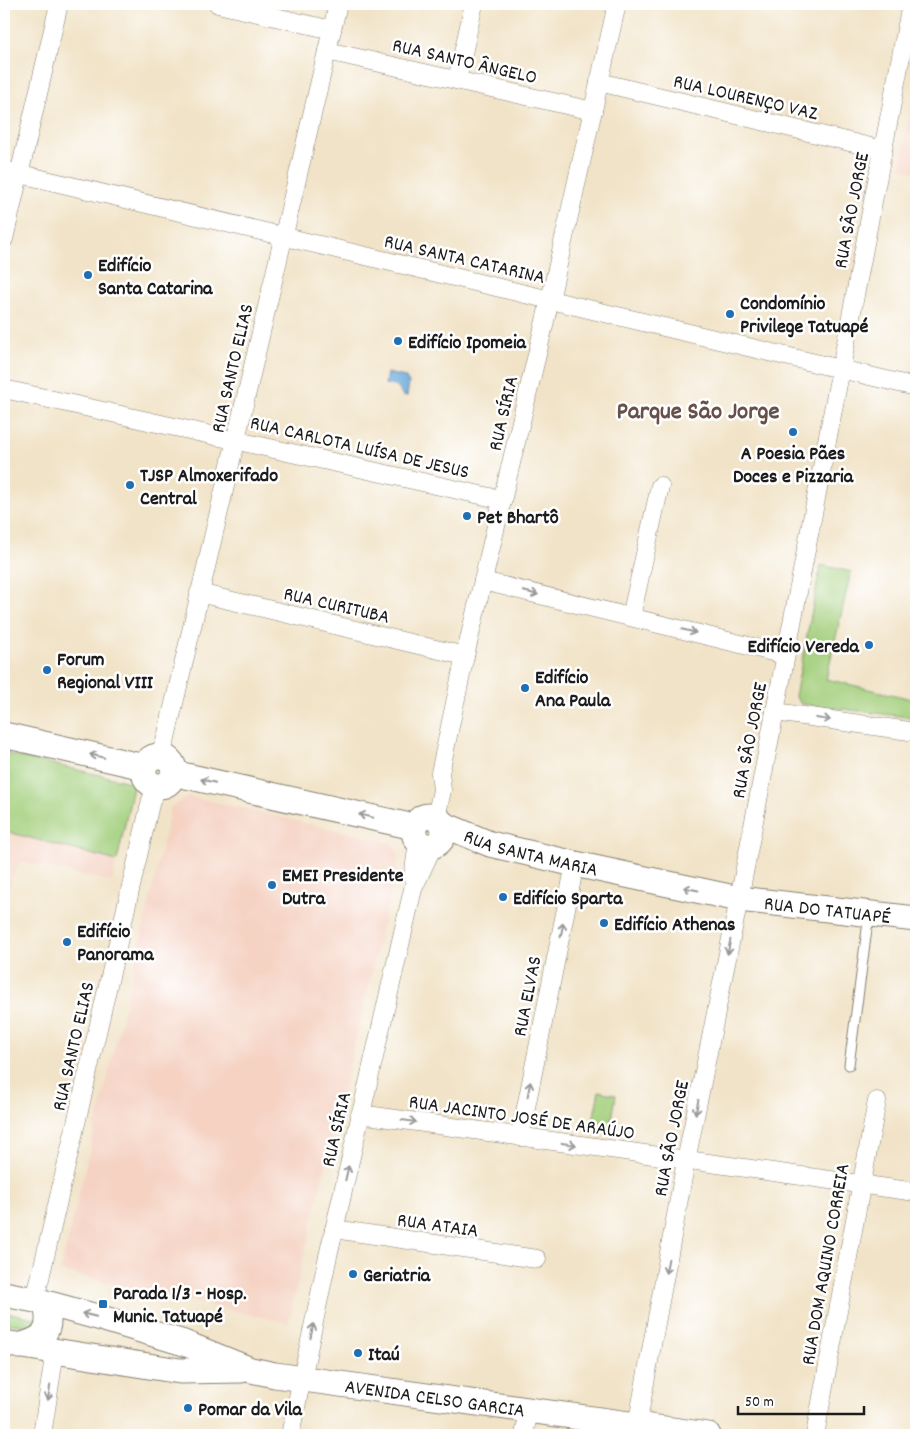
<svg xmlns="http://www.w3.org/2000/svg" width="920" height="1439" font-family="Dekko,sans-serif">
	<style>
		.built { fill: #f5d2c2 }
		.green { fill: #a3cf7c; stroke: #60764c }
		.water { fill: #67a8da; stroke: #42627b }
		.lines { fill: none; stroke-linecap: round; stroke-linejoin: round }
		.lane-casing { stroke: #868072; stroke-width: 11 }
		.street-casing { stroke: #868072; stroke-width: 19 }
		.secondary-casing { stroke: #868072; stroke-width: 27 }
		.lane { stroke: #fff; stroke-width: 9 }
		.street { stroke: #fff; stroke-width: 18 }
		.secondary { stroke: #fff; stroke-width: 25 }
		.oneway { stroke: #999 }
		.poi-dot { fill: #1f6fb2; stroke: #fff; stroke-width: 2 }
		.labels { text-anchor: middle; stroke-width: 5; stroke-linejoin: round; paint-order: stroke }
		.street-label { font-size: 20px; fill: #1c1c1c; stroke: #fff }
		.poi-label { font-size: 20px; font-weight: bold; fill: #1c1c1c; stroke: #fff; text-anchor: start }
		.district-label { font-size: 25px; font-weight: bold; fill: #675049; stroke: #fff }
	</style>
	<rect width="100%" height="100%" fill="#fff"/>
	<filter id="ink" filterUnits="userSpaceOnUse"><feTurbulence type="fractalNoise" baseFrequency=".02" numOctaves="2"/><feDisplacementMap in="SourceGraphic" scale="10" xChannelSelector="R" yChannelSelector="G"/><feConvolveMatrix kernelMatrix="1 2 1 2 8 2 1 2 1" color-interpolation-filters="sRGB"/></filter>
	<filter id="wash" filterUnits="userSpaceOnUse"><feTurbulence type="fractalNoise" baseFrequency=".0096" numOctaves="4" result="noise"/><feDisplacementMap in="SourceGraphic" scale="20" xChannelSelector="R" yChannelSelector="G"/><feGaussianBlur stdDeviation="1.12" result="paint"/><feColorMatrix in="noise" values="0 0 0 0 0 0 0 0 0 0 0 0 0 0 0 0 0 1.4 0 .05"/><feComposite in="paint" operator="in"/></filter>
	<g filter="url(#wash)">
		<rect width="100%" height="100%" fill="#f1e3c7"/>
		<g class="built">
			<polygon points="916,82 916,172 900,168"/>
			<polygon points="4,753 130,782 133,787 112,882 20,861 17,870 15,870 4,904"/>
			<polygon points="189,796 392,843 399,856 288,1323 60,1271 133,973 171,807"/>
		</g>
		<g class="green">
			<polygon points="821,565 851,572 826,679 916,700 916,718 801,704 795,696"/>
			<polygon points="4,753 130,782 133,787 117,861 4,831"/>
			<polygon points="599,1091 616,1095 611,1125 593,1121"/>
			<polygon points="4,1312 40,1319 38,1328 4,1323"/>
		</g>
		<polygon class="water" points="387,373 405,377 409,383 407,396 403,396 398,387 385,384"/>
	</g>
	<g filter="url(#ink)">
		<g class="lines">
			<defs>
				<polyline id="lane" points="849,1065 869,914"/>
				<g id="street">
					<polyline points="218,4 332,30"/>
					<polyline points="327,51 593,111"/>
					<polyline points="457,80 474,4"/>
					<polyline points="599,82 883,150"/>
					<polyline points="4,170 916,387"/>
					<polyline points="4,239 59,4"/>
					<polyline points="4,389 503,500"/>
					<polyline points="483,581 785,655"/>
					<polyline points="199,593 465,656"/>
					<polyline points="631,617 660,486"/>
					<polyline points="775,712 916,732"/>
					<polyline points="158,756 165,742 338,4"/>
					<polyline points="436,818 442,790 440,773 465,656 550,300 617,4"/>
					<polyline points="413,878 418,842"/>
					<polyline points="360,1114 916,1192"/>
					<polyline points="520,1137 575,864"/>
					<polyline points="334,1229 537,1259"/>
					<polyline points="35,1300 151,800 159,786"/>
					<polyline points="637,1426 686,1161 739,899 911,4"/>
					<polyline points="42,1435 55,1351"/>
					<polyline points="290,1435 328,1256 413,889 433,846"/>
					<polyline points="524,1435 529,1411"/>
					<polyline points="815,1435 877,1101"/>
				</g>
				<g id="secondary">
					<polyline points="4,735 144,767"/>
					<circle cx="159" cy="771" r="15"/>
					<polyline points="173,773 414,827"/>
					<circle cx="429" cy="831" r="15"/>
					<path id="s1" d="M 442,824 L 490,844 L 575,864 L 739,899 L 916,919"/>
					<path id="s2" d="M 4,1294 L 35,1300 L 101,1318 L 184,1343 L 251,1370 L 275,1375 L 708,1435"/>
					<polyline points="4,1343 180,1371 241,1370"/>
					<path d="M 19,1346 C 46,1338 52,1332 46,1303"/>
				</g>
			</defs>
			<use href="#lane" class="lane-casing"/>
			<use href="#street" class="street-casing"/>
			<use href="#secondary" class="secondary-casing"/>
			<use href="#lane" class="lane"/>
			<use href="#street" class="street"/>
			<use href="#secondary" class="secondary"/>
		</g>
		<defs><path id="oneway-shaft" d="M-6 0H5M1.5-3L5.5 0L1.5 3" fill="none" stroke-width="1.6" stroke-linecap="round" stroke-linejoin="round" transform="scale(1.25)"/></defs>
		<g class="oneway">
			<use href="#oneway-shaft" transform="translate(531 593) rotate(14)"/>
			<use href="#oneway-shaft" transform="translate(689 631) rotate(14)"/>
			<use href="#oneway-shaft" transform="translate(823 719) rotate(8)"/>
			<use href="#oneway-shaft" transform="translate(97 756) rotate(-167)"/>
			<use href="#oneway-shaft" transform="translate(208 781) rotate(-167)"/>
			<use href="#oneway-shaft" transform="translate(366 816) rotate(-167)"/>
			<use href="#oneway-shaft" transform="translate(691 889) rotate(-168)"/>
			<use href="#oneway-shaft" transform="translate(562 930) rotate(-79)"/>
			<use href="#oneway-shaft" transform="translate(729 947) rotate(101)"/>
			<use href="#oneway-shaft" transform="translate(529 1089) rotate(-79)"/>
			<use href="#oneway-shaft" transform="translate(697 1107) rotate(101)"/>
			<use href="#oneway-shaft" transform="translate(409 1121) rotate(8)"/>
			<use href="#oneway-shaft" transform="translate(569 1144) rotate(8)"/>
			<use href="#oneway-shaft" transform="translate(347 1173) rotate(-77)"/>
			<use href="#oneway-shaft" transform="translate(667 1266) rotate(101)"/>
			<use href="#oneway-shaft" transform="translate(89 1315) rotate(-166)"/>
			<use href="#oneway-shaft" transform="translate(312 1331) rotate(-78)"/>
			<use href="#oneway-shaft" transform="translate(49 1393) rotate(99)"/>
		</g>
	</g>
	<g class="poi-dot">
		<circle cx="88" cy="275" r="5"/>
		<circle cx="730" cy="314" r="5"/>
		<circle cx="398" cy="341" r="5"/>
		<circle cx="793" cy="432" r="5"/>
		<circle cx="130" cy="485" r="5"/>
		<circle cx="467" cy="516" r="5"/>
		<circle cx="869" cy="645" r="5"/>
		<circle cx="47" cy="670" r="5"/>
		<circle cx="525" cy="688" r="5"/>
		<circle cx="272" cy="885" r="5"/>
		<circle cx="503" cy="897" r="5"/>
		<circle cx="604" cy="923" r="5"/>
		<circle cx="67" cy="942" r="5"/>
		<circle cx="353" cy="1274" r="5"/>
		<rect x="98" y="1299" width="10" height="10" rx="2.5"/>
		<circle cx="358" cy="1353" r="5"/>
		<circle cx="188" cy="1408" r="5"/>
	</g>
	<g class="labels">
		<g class="street-label">
			<text transform="translate(465 60) rotate(13)" y="7">RUA SANTO ÂNGELO</text>
			<text transform="translate(746 96) rotate(13)" y="7">RUA LOURENÇO VAZ</text>
			<text transform="translate(850 210) rotate(-79)" y="7">RUA SÃO JORGE</text>
			<text transform="translate(465 258) rotate(13)" y="7">RUA SANTA CATARINA</text>
			<text transform="translate(231 368) rotate(-77)" y="7">RUA SANTO ELIAS</text>
			<text transform="translate(502 413) rotate(-77)" y="7">RUA SÍRIA</text>
			<text transform="translate(360 446) rotate(13)" y="7">RUA CARLOTA LUÍSA DE JESUS</text>
			<text transform="translate(337 604) rotate(13)" y="7">RUA CURITUBA</text>
			<text transform="translate(748 740) rotate(-79)" y="7">RUA SÃO JORGE</text>
			<text dy="7" stroke="none"><textPath href="#s1" startOffset="94">RUA SANTA MARIA</textPath></text>
			<text dy="7" stroke="none"><textPath href="#s1" startOffset="396">RUA DO TATUAPÉ</textPath></text>
			<text transform="translate(526 996) rotate(-79)" y="7">RUA ELVAS</text>
			<text transform="translate(72 1046) rotate(-77)" y="7">RUA SANTO ELIAS</text>
			<text transform="translate(522 1116) rotate(8)" y="7">RUA JACINTO JOSÉ DE ARAÚJO</text>
			<text transform="translate(335 1129) rotate(-77)" y="7">RUA SÍRIA</text>
			<text transform="translate(670 1138) rotate(-79)" y="7">RUA SÃO JORGE</text>
			<text transform="translate(438 1224) rotate(8)" y="7">RUA ATAIA</text>
			<text transform="translate(824 1264) rotate(-80)" y="7">RUA DOM AQUINO CORREIA</text>
			<text dy="7" stroke="none"><textPath href="#s2" startOffset="445">AVENIDA CELSO GARCIA</textPath></text>
		</g>
		<g class="poi-label">
			<text x="98" y="271">Edifício<tspan x="98" dy="23">Santa Catarina</tspan></text>
			<text x="740" y="309">Condomínio<tspan x="740" dy="23">Privilege Tatuapé</tspan></text>
			<text x="408" y="348">Edifício Ipomeia</text>
			<text x="793" y="459" text-anchor="middle">A Poesia Pães<tspan x="793" dy="23">Doces e Pizzaria</tspan></text>
			<text x="140" y="481">TJSP Almoxerifado<tspan x="140" dy="23">Central</tspan></text>
			<text x="477" y="523">Pet Bhartô</text>
			<text x="859" y="652" text-anchor="end">Edifício Vereda</text>
			<text x="57" y="665">Forum<tspan x="57" dy="23">Regional VIII</tspan></text>
			<text x="535" y="683">Edifício<tspan x="535" dy="23">Ana Paula</tspan></text>
			<text x="282" y="881">EMEI Presidente<tspan x="282" dy="23">Dutra</tspan></text>
			<text x="513" y="904">Edifício Sparta</text>
			<text x="614" y="930">Edifício Athenas</text>
			<text x="77" y="937">Edifício<tspan x="77" dy="23">Panorama</tspan></text>
			<text x="363" y="1281">Geriatria</text>
			<text x="113" y="1299">Parada 1/3 - Hosp.<tspan x="113" dy="23">Munic. Tatuapé</tspan></text>
			<text x="368" y="1360">Itaú</text>
			<text x="198" y="1415">Pomar da Vila</text>
		</g>
		<g class="district-label">
			<text x="698" y="418">Parque São Jorge</text>
		</g>
	</g>
	<rect width="920" height="1439" fill="none" stroke="#fff" stroke-width="20"/>
	<path d="M738 1406v8h126v-8" fill="none" stroke="#1c1c1c" stroke-width="2.5"/>
	<text x="745" y="1406" font-size="15" fill="#1c1c1c" stroke="#ffffff" stroke-width="4" paint-order="stroke">50 m</text>
</svg>
